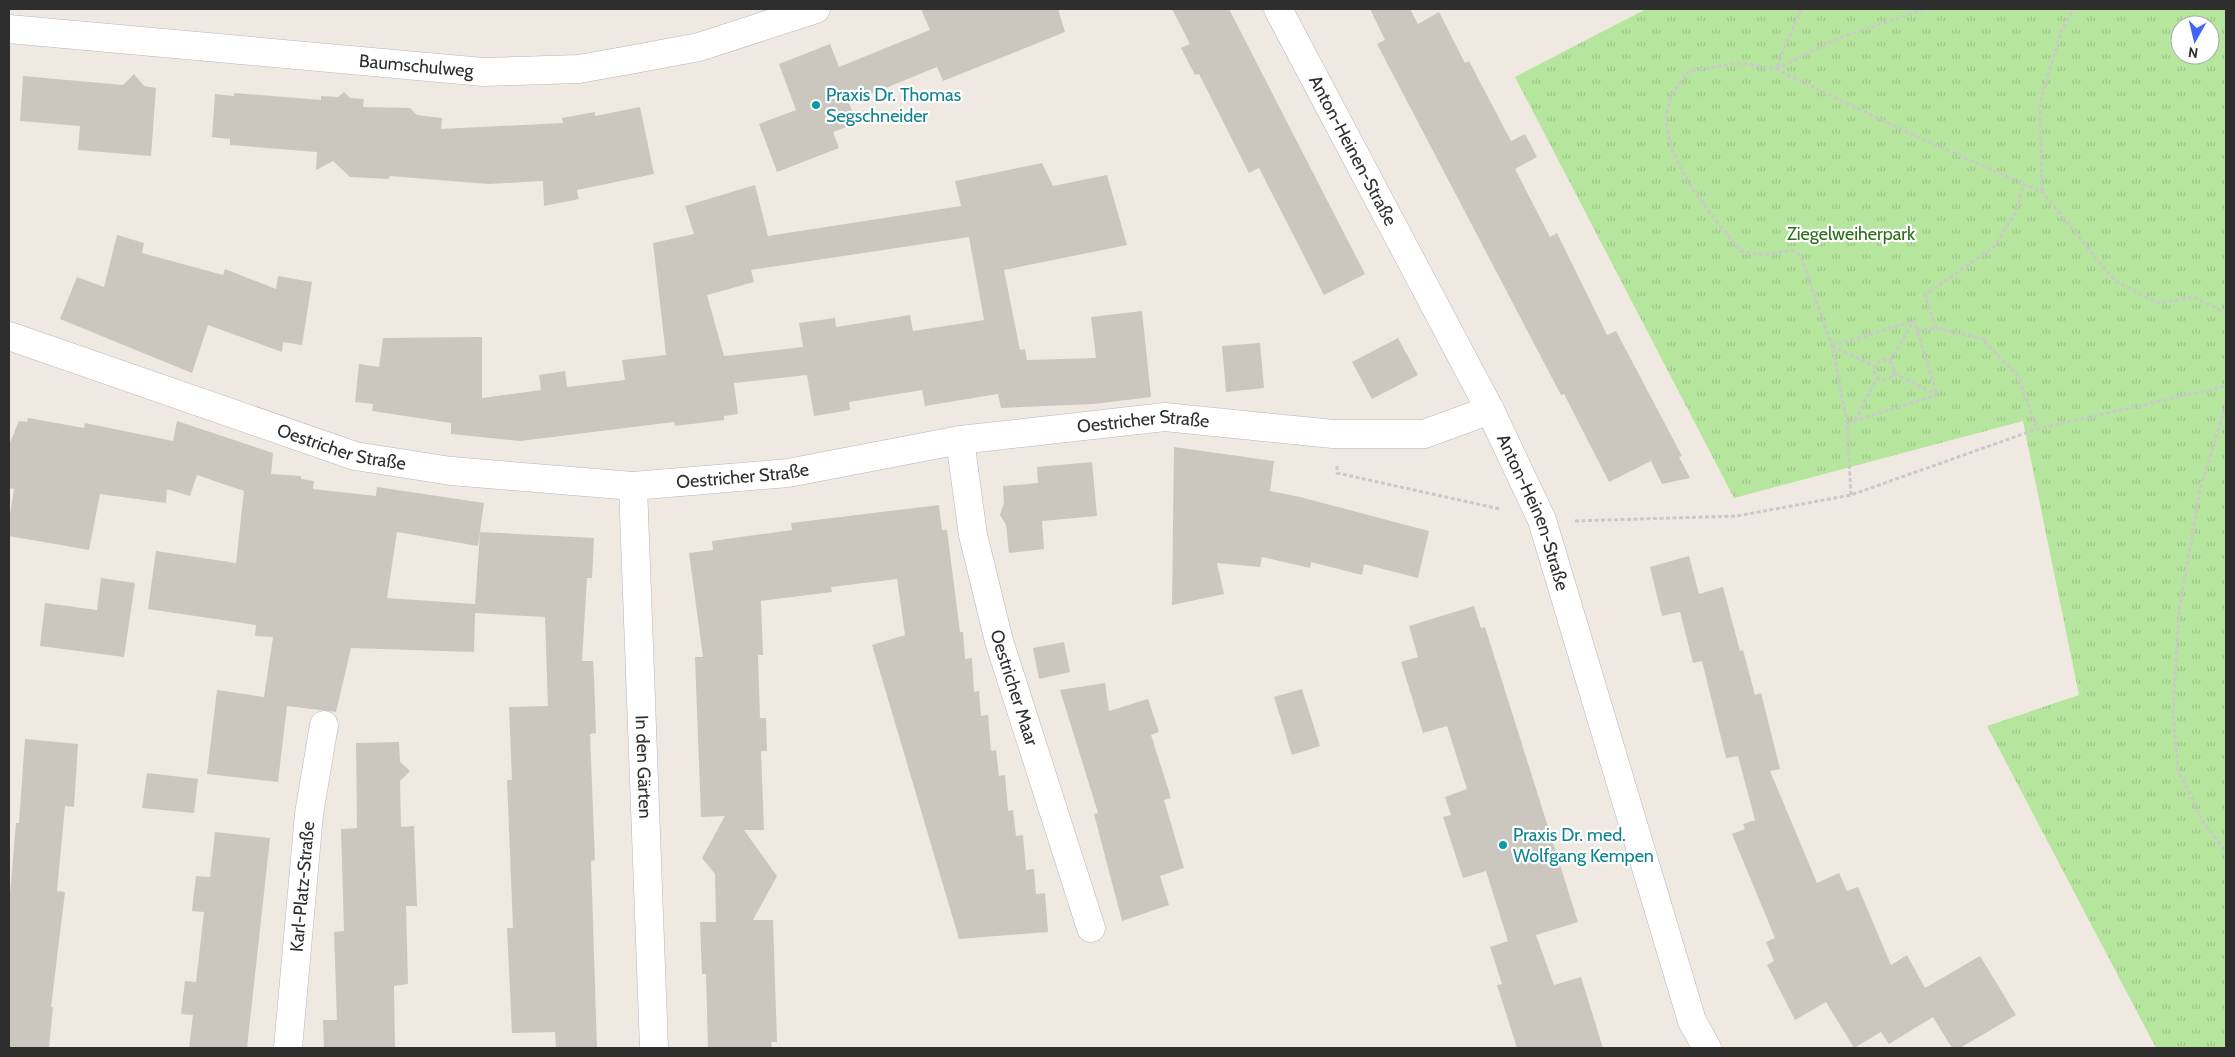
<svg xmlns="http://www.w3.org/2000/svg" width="2235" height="1057" font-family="Cabin,sans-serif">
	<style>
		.park { fill: url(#park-tufts); fill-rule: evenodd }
		.building { fill: #cbc7bf; fill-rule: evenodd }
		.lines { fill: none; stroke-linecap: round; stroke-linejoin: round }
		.minor-casing { stroke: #b4b7c1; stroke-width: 29 }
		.path { stroke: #c9c9c9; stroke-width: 3; stroke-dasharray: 4 2.5; stroke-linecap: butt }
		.minor { stroke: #fff; stroke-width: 28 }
		.culture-dot { fill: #0f9aa8; stroke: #fff; stroke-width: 2 }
		.labels { text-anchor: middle; stroke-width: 4.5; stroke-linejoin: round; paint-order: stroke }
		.street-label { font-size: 18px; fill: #2e2e2e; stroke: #fff }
		.culture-label { font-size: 18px; fill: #0d838f; stroke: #fff; text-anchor: start }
		.park-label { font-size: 18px; fill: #2c6e1b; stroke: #fff }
	</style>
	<defs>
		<pattern id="park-tufts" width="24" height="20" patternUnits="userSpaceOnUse" patternTransform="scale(1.25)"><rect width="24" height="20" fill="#b6e59e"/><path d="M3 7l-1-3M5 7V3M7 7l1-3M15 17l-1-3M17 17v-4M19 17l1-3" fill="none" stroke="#9dc588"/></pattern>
	</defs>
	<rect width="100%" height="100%" fill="#efe9e1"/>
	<path class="park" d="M 1646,9 L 2226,9 L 2226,1048 L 2156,1048 L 1987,726 L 2079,695 L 2023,421 L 1734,498 L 1515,77 ZM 2180,25 L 2210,25 L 2210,55 L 2180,55 Z"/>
	<g class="building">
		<polygon points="921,9 1058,9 1065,32 943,81 937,67 849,103 857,123 833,132 839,148 777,172 759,124 796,110 779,64 830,44 839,67 930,30"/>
		<polygon points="1172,9 1229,9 1365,274 1324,295 1259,168 1249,173 1199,74 1195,75 1181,48 1190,44"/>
		<polygon points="1370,9 1410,9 1418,24 1439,12 1465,63 1469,61 1511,141 1525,134 1537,157 1515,169 1550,237 1557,233 1607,335 1616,331 1682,456 1679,457 1690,478 1662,484 1651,461 1609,482 1564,394 1561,395 1377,44 1385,40"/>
		<polygon points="134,74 144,86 156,88 151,156 78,150 80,126 20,121 23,76 123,85"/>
		<polygon points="344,92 350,98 364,99 363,107 410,108 417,115 442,118 441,129 563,123 562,118 595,112 595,116 640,107 654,174 577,190 579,199 544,206 543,181 488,184 390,176 389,179 350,177 333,161 316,170 317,152 230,145 230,139 212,137 215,94 234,96 234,93 321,100 321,96 338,97"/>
		<path d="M 1042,163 L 1053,186 L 1107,175 L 1127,245 L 1004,270 L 1020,350 L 1025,349 L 1027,360 L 1096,358 L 1091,317 L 1142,311 L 1151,397 L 1094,404 L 1001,408 L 998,394 L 925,406 L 922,390 L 849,402 L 850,410 L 814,416 L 807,375 L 734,383 L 738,414 L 724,416 L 724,420 L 675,426 L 674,422 L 520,441 L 451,434 L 451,423 L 372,411 L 373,404 L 355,402 L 359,364 L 379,367 L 383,338 L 482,337 L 482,398 L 541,390 L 539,375 L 565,371 L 567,387 L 625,380 L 622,360 L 666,355 L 653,243 L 694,234 L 685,206 L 755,185 L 768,236 L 961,206 L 955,181 ZM 969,237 L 984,320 L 913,331 L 910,315 L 836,327 L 835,318 L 799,323 L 803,347 L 724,356 L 707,295 L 754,282 L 751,270 Z"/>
		<polygon points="117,235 144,243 142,253 223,275 225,269 276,289 278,276 312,282 302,345 283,342 282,352 208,325 192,373 60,319 77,277 104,287"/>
		<polygon points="1398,338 1418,375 1372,399 1352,362"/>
		<polygon points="1260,343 1264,388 1226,392 1222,346"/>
		<polygon points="28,418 84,428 85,423 173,441 177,421 273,453 271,474 301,476 301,479 314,481 313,489 376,496 377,487 484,503 478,546 397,532 387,598 475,604 480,532 594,538 592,578 587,578 582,661 593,661 594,677 596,733 590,734 595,860 591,861 597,1048 556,1048 555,1032 512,1033 507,928 513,928 507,780 512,780 509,707 548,706 545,617 475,613 474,652 351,648 336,712 287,706 278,782 207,774 217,690 264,697 273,637 255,636 256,625 148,609 156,551 236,563 244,491 197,475 190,496 167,489 166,503 100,494 89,550 9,536 9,521 14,489 9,488 9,445 19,421 27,422"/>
		<polygon points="1174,447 1274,461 1270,491 1300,497 1429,531 1418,578 1364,564 1362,575 1311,562 1310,568 1262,557 1260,567 1217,563 1224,594 1172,605"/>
		<polygon points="1092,462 1097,516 1042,521 1044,549 1009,553 1006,525 1000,515 1004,503 1003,486 1038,483 1037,467"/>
		<polygon points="939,505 942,530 947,530 960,632 963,632 965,659 972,658 974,692 979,691 981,716 988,715 991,751 996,750 999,776 1005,775 1008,811 1013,810 1016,836 1023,835 1026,870 1034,869 1036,894 1045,893 1048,932 959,939 872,645 905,635 897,579 831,587 832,592 761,601 763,655 758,655 760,718 766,718 767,751 761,751 764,830 744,830 777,876 753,920 773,920 777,1042 771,1042 772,1048 708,1048 706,974 702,974 700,922 716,922 715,874 702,858 725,816 701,817 695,657 703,657 689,553 713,550 712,541 792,530 791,523"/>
		<polygon points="1689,556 1699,594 1723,587 1740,651 1743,650 1755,695 1761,693 1780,769 1770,771 1817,883 1839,873 1847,891 1858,887 1891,965 1907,955 1925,988 1980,956 2016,1015 1960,1048 1952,1048 1933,1017 1889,1044 1881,1032 1854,1048 1826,1002 1795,1020 1767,965 1774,961 1766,942 1775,938 1732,834 1745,829 1743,824 1755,820 1738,756 1726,758 1702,661 1693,663 1680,612 1662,616 1650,567"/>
		<polygon points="101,578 135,583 124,657 40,646 45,603 97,610"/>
		<polygon points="1474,606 1481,628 1485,627 1578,922 1536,935 1554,985 1581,977 1603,1048 1517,1048 1497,985 1502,984 1490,947 1508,941 1486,871 1463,878 1443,817 1451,815 1445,797 1467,789 1447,726 1423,733 1401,662 1418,657 1409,626"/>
		<polygon points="1064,642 1070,672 1039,679 1033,648"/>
		<polygon points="1105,683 1109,711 1148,699 1159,732 1151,735 1171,798 1164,800 1184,868 1160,876 1169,905 1122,921 1094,814 1098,813 1060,690"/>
		<polygon points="1302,689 1320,746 1292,755 1274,697"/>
		<polygon points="25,739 78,744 74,807 65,806 57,891 65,892 51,1007 53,1007 49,1048 9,1048 9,906 16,823 19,823"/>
		<polygon points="399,742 400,762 410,771 400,781 401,827 414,826 417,906 406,906 408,984 394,986 395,1048 324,1048 323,1020 337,1020 334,932 344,931 341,829 357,828 356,743"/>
		<polygon points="147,773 198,779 194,813 142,808"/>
		<polygon points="215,832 270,838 247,1048 189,1048 193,1015 181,1014 185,981 196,982 204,912 192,911 196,876 210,877"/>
	</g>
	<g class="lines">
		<defs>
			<g id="minor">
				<path id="s1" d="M 1278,9 L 1490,410 L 1542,520 L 1692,1021 L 1707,1048"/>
				<path id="s2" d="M 9,29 L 483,72 L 579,69 L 635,59 L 699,47 L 816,9"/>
				<path id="s3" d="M 9,336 L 355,456 L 451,471 L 633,486 L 788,473 L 960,440 L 1165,417 L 1333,434 L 1424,434 L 1490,410"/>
				<path id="s4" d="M 960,440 L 973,535 L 999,641 L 1091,928"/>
				<path id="s5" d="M 633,486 L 654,1048"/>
				<path id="s6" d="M 288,1048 L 309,814 L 324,725"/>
			</g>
		</defs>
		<use href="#minor" class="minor-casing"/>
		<g class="path">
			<polyline points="1801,9 1776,69 1839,38 1925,9"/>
			<polyline points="2042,192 2040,103 2061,32 2073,9"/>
			<polyline points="1936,328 1925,295 1994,247 2017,210 2023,184"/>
			<polyline points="1917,331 1936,328 1984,339 1983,340 2018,376 2037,429"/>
			<polyline points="1832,346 1914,321 1937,395 1847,423"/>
			<polyline points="1832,346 1874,366"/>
			<circle cx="1884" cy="370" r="10"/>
			<polyline points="1890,361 1914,321"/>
			<polyline points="1894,373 1937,395"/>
			<polyline points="2226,403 2200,491 2179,611 2173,712 2178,770 2203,822 2226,852"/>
			<polyline points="1855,420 1877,378"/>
			<polyline points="1337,466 1337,473 1500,509"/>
			<path d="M 1851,495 L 1847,423 L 1832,346 L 1801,256 L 1792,250 L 1762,255 L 1740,251 C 1711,212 1653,152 1670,100 C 1673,90 1683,80 1689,71 L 1741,63 L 1776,69 L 1911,134 L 2042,192 L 2115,281 L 2157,303 L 2194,297 L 2226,313"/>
			<polyline points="1575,521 1737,516 1851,495 2037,429 2226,386"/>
		</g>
		<use href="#minor" class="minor"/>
	</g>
	<g class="culture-dot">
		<circle cx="816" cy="105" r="5"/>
		<circle cx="1503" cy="845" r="5"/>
	</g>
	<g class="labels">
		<g class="street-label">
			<text dy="6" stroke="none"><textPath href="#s2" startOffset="409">Baumschulweg</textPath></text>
			<text dy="6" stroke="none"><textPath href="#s1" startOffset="160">Anton-Heinen-Straße</textPath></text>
			<text dy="6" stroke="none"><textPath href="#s3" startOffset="1161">Oestricher Straße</textPath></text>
			<text dy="6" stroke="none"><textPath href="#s3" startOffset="351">Oestricher Straße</textPath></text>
			<text dy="6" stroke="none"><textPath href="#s3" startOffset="756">Oestricher Straße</textPath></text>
			<text dy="6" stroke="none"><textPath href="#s1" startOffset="565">Anton-Heinen-Straße</textPath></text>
			<text dy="6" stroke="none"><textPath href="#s4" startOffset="254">Oestricher Maar</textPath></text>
			<text dy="6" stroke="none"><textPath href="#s5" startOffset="281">In den Gärten</textPath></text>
			<text dy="6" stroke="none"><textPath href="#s6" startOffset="162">Karl-Platz-Straße</textPath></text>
		</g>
		<g class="culture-label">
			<text x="826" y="101">Praxis Dr. Thomas<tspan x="826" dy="21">Segschneider</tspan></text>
			<text x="1513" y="841">Praxis Dr. med.<tspan x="1513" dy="21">Wolfgang Kempen</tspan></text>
		</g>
		<g class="park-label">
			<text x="1851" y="240">Ziegelweiherpark</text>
		</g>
	</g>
	<rect width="2235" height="1057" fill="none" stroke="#2e2e2e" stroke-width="20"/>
	<g transform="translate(2195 40) rotate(188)"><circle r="24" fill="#ffffff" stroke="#ababab"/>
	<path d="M0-4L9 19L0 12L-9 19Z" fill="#4264fb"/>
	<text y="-8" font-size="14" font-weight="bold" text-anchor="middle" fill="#2e2e2e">N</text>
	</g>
</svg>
